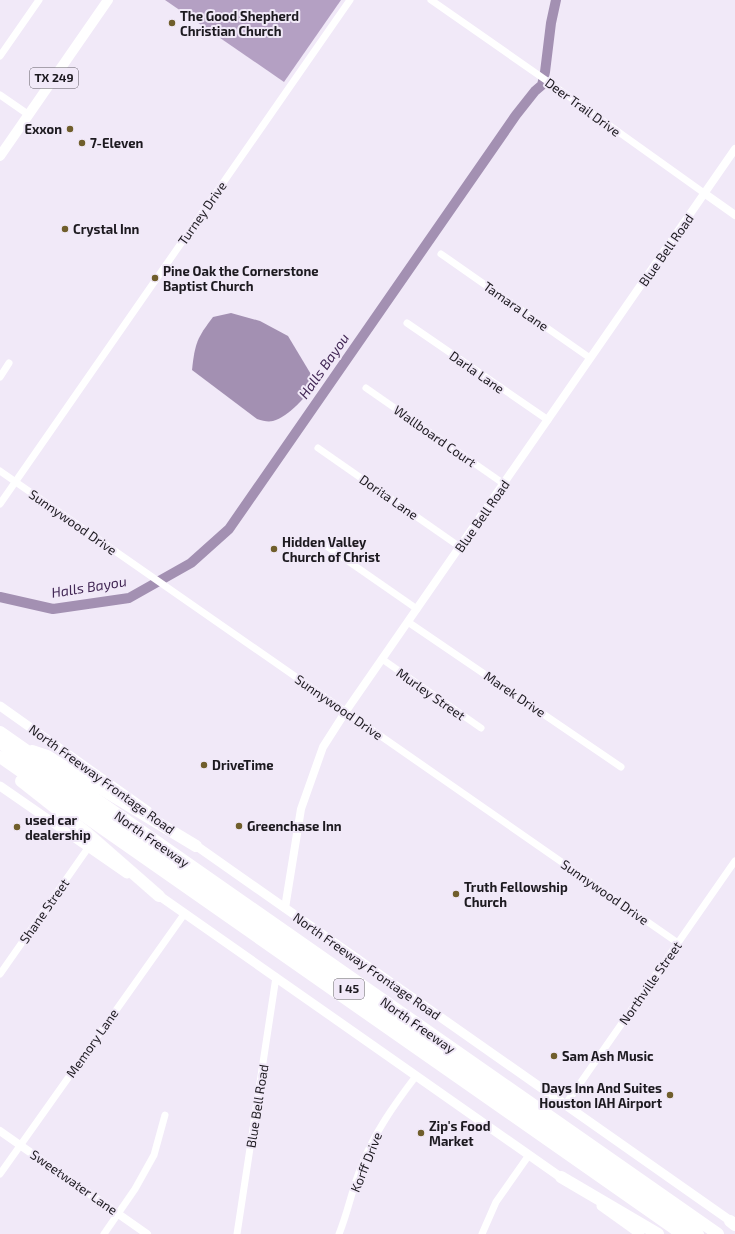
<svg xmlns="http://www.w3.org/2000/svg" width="735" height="1234" font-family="'Exo 2',sans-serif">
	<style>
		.forest { fill: #b4a0c3 }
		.water { fill: #a390b2 }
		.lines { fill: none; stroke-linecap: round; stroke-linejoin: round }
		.river { stroke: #a390b2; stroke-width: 10 }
		.minor { stroke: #fff; stroke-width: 7 }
		.tertiary { stroke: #fff; stroke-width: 8 }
		.secondary { stroke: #fff; stroke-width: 9 }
		.primary { stroke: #fff; stroke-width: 10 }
		.motorway { stroke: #fff; stroke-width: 12 }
		.poi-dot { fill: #705e2c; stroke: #f1e9f8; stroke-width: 1.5 }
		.labels { text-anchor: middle; stroke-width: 4; stroke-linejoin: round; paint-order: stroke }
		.shield { fill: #f1e9f8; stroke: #5d5861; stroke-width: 1 }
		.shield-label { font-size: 12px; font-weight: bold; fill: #1d1a20 }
		.poi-label { font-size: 13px; font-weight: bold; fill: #1d1a20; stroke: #f1e9f8; text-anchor: start }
		.street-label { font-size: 13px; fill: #1d1a20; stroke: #f1e9f8 }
		.water-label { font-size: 14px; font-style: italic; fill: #422755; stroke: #f1e9f8 }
	</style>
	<rect width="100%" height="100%" fill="#f1e9f8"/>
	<polygon class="forest" points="165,0 341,0 284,82"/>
	<path class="water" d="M 231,313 L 260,321 L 288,336 L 315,381 C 309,395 288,417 273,421 C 268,422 263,421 257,419 L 192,370 C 195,343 197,338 213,317 Z"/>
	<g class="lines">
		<polyline class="river" points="0,597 53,609 129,598 191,563 229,529 516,115 535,91 542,85 545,72 551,23 556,0"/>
		<g class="minor">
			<polyline points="431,0 550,83 704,193"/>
			<polyline points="0,56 39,0"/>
			<polyline points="0,95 29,115"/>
			<polyline points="441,254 590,358"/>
			<polyline points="407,323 548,420"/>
			<polyline points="0,377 9,363"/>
			<polyline points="366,388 504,484"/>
			<polyline points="318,448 460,547"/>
			<polyline points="0,471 678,943"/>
			<polyline points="0,504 350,0"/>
			<polyline points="322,543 417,609"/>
			<polyline points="408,622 621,767"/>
			<polyline points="382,659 481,728"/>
			<polyline points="0,974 88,848"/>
			<polyline points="565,1105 735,861"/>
			<polyline points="0,1174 185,913"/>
			<polyline points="104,1234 135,1189 154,1155 165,1115"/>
			<polyline points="237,1234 276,977"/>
			<path d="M 339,1234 C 348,1212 352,1189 361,1167 C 374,1133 394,1105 416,1076"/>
			<polyline points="482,1234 496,1202 529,1155"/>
		</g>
		<g class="tertiary">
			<polyline points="704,193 735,215"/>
			<polyline points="285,908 301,809 323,747 346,711 735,149"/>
			<polyline points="0,1131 147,1234"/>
		</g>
		<g class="secondary">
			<polyline points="0,706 148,811"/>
			<polyline points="0,786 127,874"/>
			<polyline points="191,842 735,1224"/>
			<polyline points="154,892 566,1181"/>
			<polyline points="601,1206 640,1234"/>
		</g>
		<polyline class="primary" points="0,156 108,0"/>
		<g class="motorway">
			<polyline points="0,732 718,1234"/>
			<polyline points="0,743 698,1234"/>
			<polyline points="32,751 47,756 196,846"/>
			<polyline points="0,757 682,1234"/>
			<polyline points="21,781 87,833 159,896"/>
			<polyline points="561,1177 658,1234"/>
			<polyline points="730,1221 735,1225"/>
		</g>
	</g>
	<g class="poi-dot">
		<circle cx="172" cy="23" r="4"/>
		<circle cx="70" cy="129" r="4"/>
		<circle cx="82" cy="143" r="4"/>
		<circle cx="65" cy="229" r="4"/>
		<circle cx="155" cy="278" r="4"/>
		<circle cx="274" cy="549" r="4"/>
		<circle cx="204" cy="765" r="4"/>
		<circle cx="239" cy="826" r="4"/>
		<circle cx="17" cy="827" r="4"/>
		<circle cx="456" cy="894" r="4"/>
		<circle cx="554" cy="1056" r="4"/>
		<circle cx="670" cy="1095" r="4"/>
		<circle cx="421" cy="1133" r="4"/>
	</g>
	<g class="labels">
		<g class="shield">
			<rect x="30" y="68" width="48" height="20" rx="3"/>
			<rect x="334" y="979" width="30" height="20" rx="3"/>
		</g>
		<g class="shield-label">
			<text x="54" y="82">TX 249</text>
			<text x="349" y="993">I 45</text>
		</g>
		<g class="poi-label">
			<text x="180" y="21">The Good Shepherd<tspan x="180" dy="15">Christian Church</tspan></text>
			<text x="62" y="134" text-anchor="end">Exxon</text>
			<text x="90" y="148">7-Eleven</text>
			<text x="73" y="234">Crystal Inn</text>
			<text x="163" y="276">Pine Oak the Cornerstone<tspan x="163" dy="15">Baptist Church</tspan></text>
			<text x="282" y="547">Hidden Valley<tspan x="282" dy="15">Church of Christ</tspan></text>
			<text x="212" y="770">DriveTime</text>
			<text x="25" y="825">used car<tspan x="25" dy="15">dealership</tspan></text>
			<text x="247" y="831">Greenchase Inn</text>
			<text x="464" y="892">Truth Fellowship<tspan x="464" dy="15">Church</tspan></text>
			<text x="562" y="1061">Sam Ash Music</text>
			<text x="662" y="1093" text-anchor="end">Days Inn And Suites<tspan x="662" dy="15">Houston IAH Airport</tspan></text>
			<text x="429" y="1131">Zip's Food<tspan x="429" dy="15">Market</tspan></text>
		</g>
		<g class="street-label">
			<text transform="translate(583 107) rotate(36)" y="5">Deer Trail Drive</text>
			<text transform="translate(202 213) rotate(-55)" y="5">Turney Drive</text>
			<text transform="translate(666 250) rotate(-55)" y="5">Blue Bell Road</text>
			<text transform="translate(516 306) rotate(35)" y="5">Tamara Lane</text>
			<text transform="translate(477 372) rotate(35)" y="5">Darla Lane</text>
			<text transform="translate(435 436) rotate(35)" y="5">Wallboard Court</text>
			<text transform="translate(389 497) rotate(35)" y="5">Dorita Lane</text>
			<text transform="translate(482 516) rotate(-55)" y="5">Blue Bell Road</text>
			<text transform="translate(73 522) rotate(35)" y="5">Sunnywood Drive</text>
			<text transform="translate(431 694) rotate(35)" y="5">Murley Street</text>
			<text transform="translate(515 694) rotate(34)" y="5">Marek Drive</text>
			<text transform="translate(339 707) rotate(35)" y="5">Sunnywood Drive</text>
			<text transform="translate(102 779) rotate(36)" y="5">North Freeway Frontage Road</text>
			<text transform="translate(152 839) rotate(35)" y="5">North Freeway</text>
			<text transform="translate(605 892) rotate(35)" y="5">Sunnywood Drive</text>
			<text transform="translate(44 911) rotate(-55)" y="5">Shane Street</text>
			<text transform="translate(367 966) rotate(35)" y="5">North Freeway Frontage Road</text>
			<text transform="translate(650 983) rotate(-55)" y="5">Northville Street</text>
			<text transform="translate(418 1025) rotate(35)" y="5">North Freeway</text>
			<text transform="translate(92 1043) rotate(-55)" y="5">Memory Lane</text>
			<text transform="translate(257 1106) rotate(-81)" y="5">Blue Bell Road</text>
			<text transform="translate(366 1162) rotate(-68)" y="5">Korff Drive</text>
			<text transform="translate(74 1182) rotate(35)" y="5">Sweetwater Lane</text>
		</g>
		<g class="water-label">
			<text transform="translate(324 366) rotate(-55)" y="5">Halls Bayou</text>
			<text transform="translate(89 587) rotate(-9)" y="5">Halls Bayou</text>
		</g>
	</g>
</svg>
